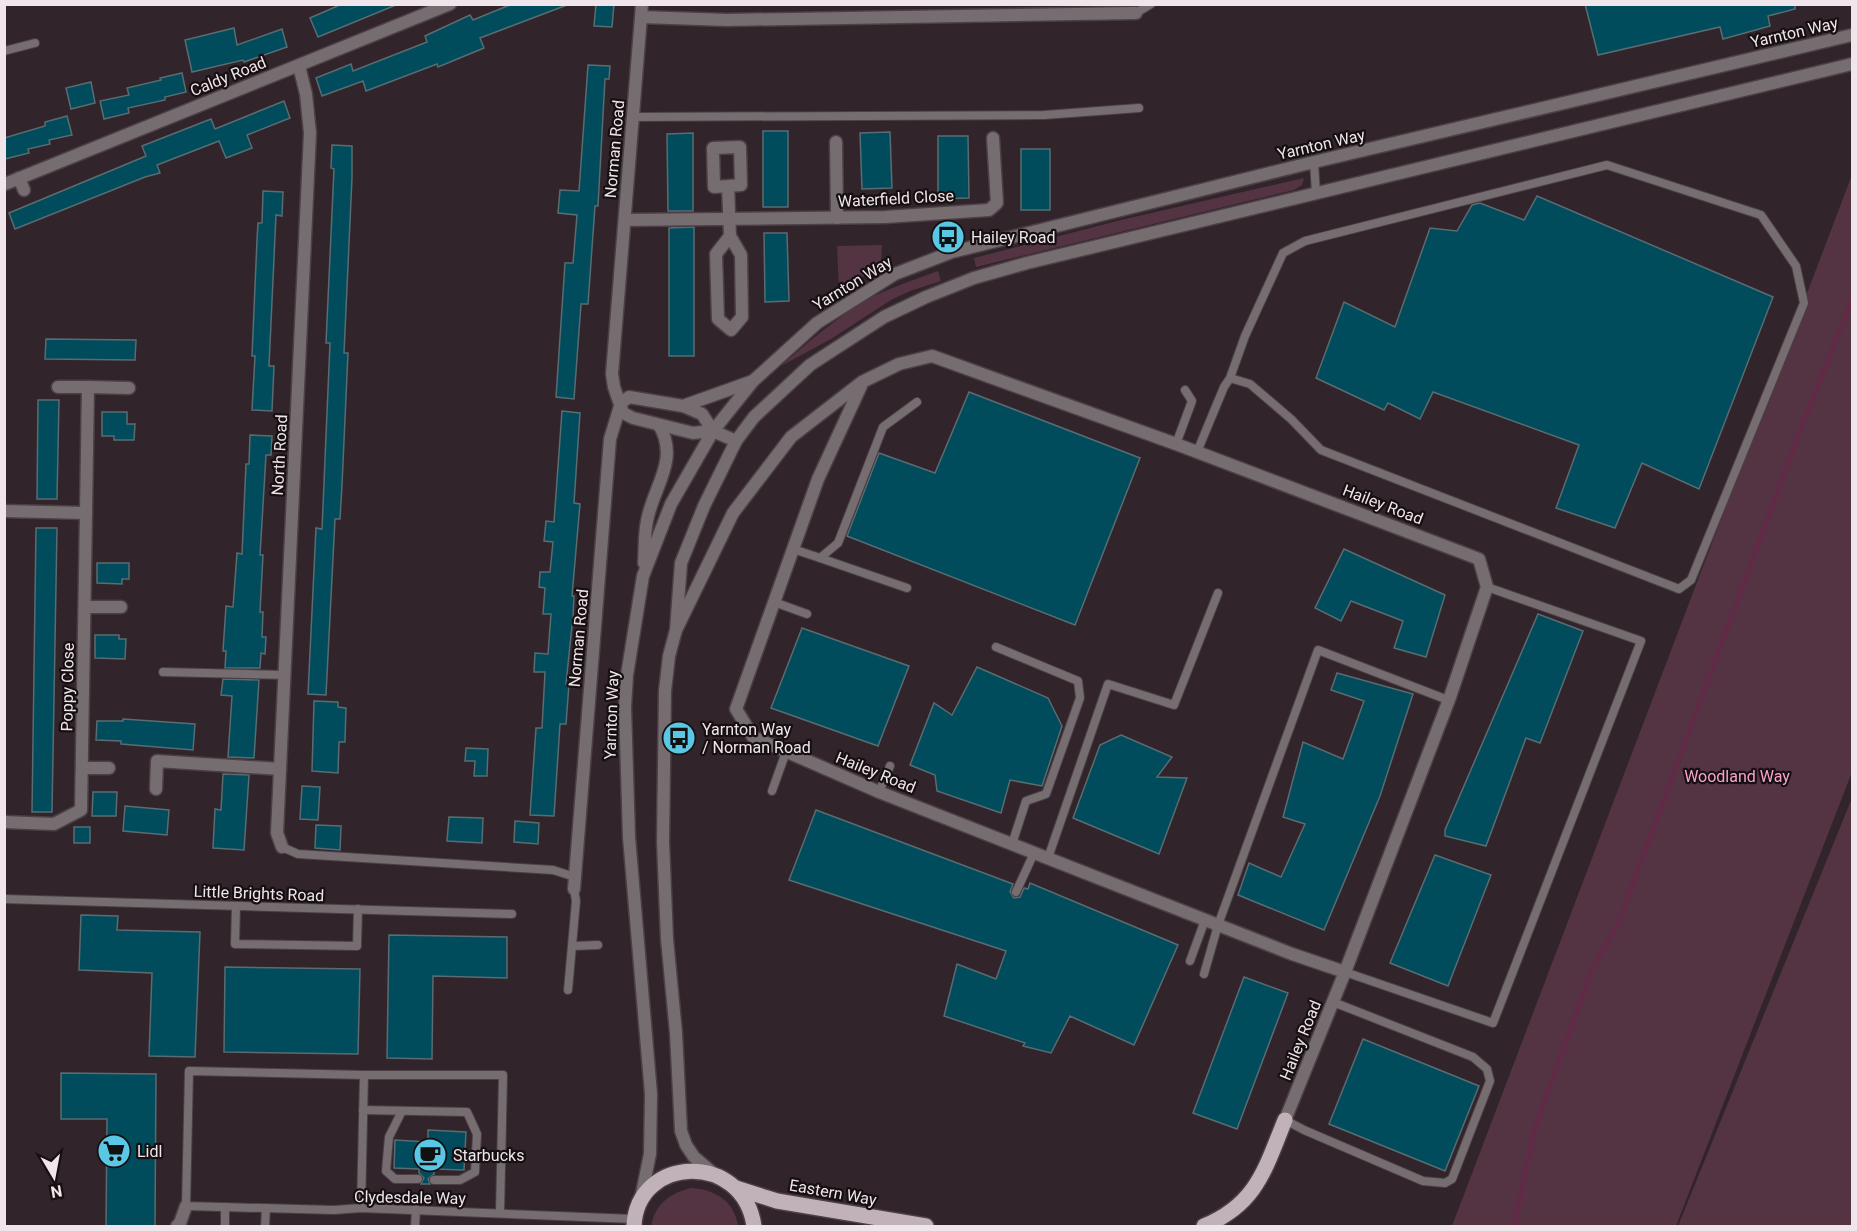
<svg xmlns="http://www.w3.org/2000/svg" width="1857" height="1231" font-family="Roboto,sans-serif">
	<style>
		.green { fill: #543343 }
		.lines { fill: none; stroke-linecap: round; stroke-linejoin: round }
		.stream { stroke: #612b48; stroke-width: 5 }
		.building { fill: #004c5c; stroke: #596c71; stroke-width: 1.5 }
		.service-casing { stroke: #4c3f46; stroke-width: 10 }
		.minor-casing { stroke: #4c3f46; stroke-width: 15 }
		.tertiary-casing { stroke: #4c3f46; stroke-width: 15 }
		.primary-casing { stroke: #4c3f46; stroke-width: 18 }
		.service { stroke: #756d70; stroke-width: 8 }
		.minor { stroke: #756d70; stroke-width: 12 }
		.tertiary { stroke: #756d70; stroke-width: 12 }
		.primary { stroke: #c1b1b8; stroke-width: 15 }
		.labels { text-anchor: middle; stroke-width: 4.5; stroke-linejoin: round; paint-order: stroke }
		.street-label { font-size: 16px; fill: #efe5ea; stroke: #161012 }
		.poi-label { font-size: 16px; fill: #efe5ea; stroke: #161012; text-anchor: start }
		.park-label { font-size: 16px; fill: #faa2cd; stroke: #161012 }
	</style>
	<rect width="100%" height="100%" fill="#32242b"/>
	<g class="green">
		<polygon points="1852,175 1852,772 1676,1226 1452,1226"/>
		<polygon points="1304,178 1302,185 1294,190 976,267 974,258 1121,220"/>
		<polygon points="882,245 881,267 839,289 837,246"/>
		<path d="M 938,271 L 941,281 L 910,291 L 891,300 L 831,339 L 781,366 C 807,343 835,319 865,301 C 888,288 914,280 938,271 Z"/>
		<polygon points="1852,798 1852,1226 1678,1226"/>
		<path d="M 692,1188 C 716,1190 734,1201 738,1226 L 651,1226 C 655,1204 671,1192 692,1188 Z"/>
	</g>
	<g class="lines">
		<polyline class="stream" points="1514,1226 1535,1128 1593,967 1618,924 1803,423 1852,300"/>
	</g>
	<g class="building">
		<polygon points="342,4 396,4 396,5 318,37 310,18"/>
		<polygon points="512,4 567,5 480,38 484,48 438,67 437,64 366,91 363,81 322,96 316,78 351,64 353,71 427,42 425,36 470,15 473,20"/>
		<polygon points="596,4 614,4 612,27 594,26"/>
		<polygon points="1585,4 1795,4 1795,9 1768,16 1770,26 1723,39 1720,27 1598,55"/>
		<polygon points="234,28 237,45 282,29 287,47 244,62 243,60 192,72 185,40"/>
		<polygon points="588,65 610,66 609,79 605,79 598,206 595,206 588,304 581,304 574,399 556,397 565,263 573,263 577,215 558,213 560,190 579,191"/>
		<polygon points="182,73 186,92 165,97 165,100 128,108 129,113 104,119 100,101 129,95 127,88 161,80 160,78"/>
		<polygon points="91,82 95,103 71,109 66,88"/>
		<polygon points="284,101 290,118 247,135 252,148 226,158 219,141 157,165 160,173 145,177 15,229 9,213 146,156 142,146 211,119 215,129"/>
		<polygon points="67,116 72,135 49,140 50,144 28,149 29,153 5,159 4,138 45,126 45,122"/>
		<rect x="763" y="131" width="25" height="76"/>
		<polygon points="890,132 892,188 862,189 860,133"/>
		<polygon points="693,133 693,211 668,211 667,134"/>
		<polygon points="938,136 968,136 969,198 938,199"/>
		<polygon points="332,145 352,146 352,178 344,353 348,353 342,485 340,519 335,519 326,695 308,694 316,528 322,529 330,343 326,343 334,169 331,168"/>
		<rect x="1021" y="149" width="29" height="61"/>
		<polygon points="263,191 283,192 282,216 276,215 269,366 274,366 272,411 252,410 255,356 252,356 257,240 258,223 262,223"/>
		<polygon points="1537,196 1773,297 1699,489 1642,463 1615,528 1556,508 1579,445 1433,392 1420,419 1388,403 1384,410 1316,378 1344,302 1395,327 1430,228 1457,231 1472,205 1480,203 1524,220"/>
		<polygon points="694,227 694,356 669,356 669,228"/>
		<polygon points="764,233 787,233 789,301 765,302"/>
		<polygon points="46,339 136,340 135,360 45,359"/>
		<polygon points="969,392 1140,458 1075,625 847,536 879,453 935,473"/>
		<polygon points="38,400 59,400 57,499 37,499"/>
		<polygon points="562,411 580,413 574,503 580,504 572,596 574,596 573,616 566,684 569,684 566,724 560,724 554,816 530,815 536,728 542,728 545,672 534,672 535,653 548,654 551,614 543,614 545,588 539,587 540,572 550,572 553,542 544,541 546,521 554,522"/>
		<polygon points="102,412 127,412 127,424 135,424 134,440 114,440 114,436 102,436"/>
		<polygon points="250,435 272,436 271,455 266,455 260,555 263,555 260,612 263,612 262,637 266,637 265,654 261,653 260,668 225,668 226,651 223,651 226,606 233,607 237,553 242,554 246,464 249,464"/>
		<polygon points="36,528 57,528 52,812 32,812"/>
		<polygon points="1344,549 1445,595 1426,657 1394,648 1403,621 1351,601 1341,621 1315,608"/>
		<polygon points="97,563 129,563 129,579 122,579 122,584 97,583"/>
		<polygon points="1538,614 1583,631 1540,743 1526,738 1486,846 1445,836 1445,830"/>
		<polygon points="802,628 909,666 878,746 771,708"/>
		<polygon points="95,635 119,635 119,639 126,639 125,659 95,658"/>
		<polygon points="977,667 1048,698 1062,726 1042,786 1010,780 1001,813 937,791 935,775 910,765 934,703 952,715"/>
		<polygon points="1337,673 1413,694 1380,796 1324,930 1238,895 1249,863 1281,877 1305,824 1283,817 1303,742 1343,759 1364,701 1331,690"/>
		<polygon points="223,679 259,680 254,758 228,757 232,696 221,695"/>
		<polygon points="314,701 338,702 338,707 346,708 345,742 339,742 338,773 312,771"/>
		<polygon points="123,719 195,724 193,750 121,744 121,741 96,740 97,721 123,721"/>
		<polygon points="1121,735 1172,757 1157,777 1187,778 1159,854 1073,818 1100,745"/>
		<polygon points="466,748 488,749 487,776 474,776 475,761 465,761"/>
		<polygon points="223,774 249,775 244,850 213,848 215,809 221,810"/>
		<polygon points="302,786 320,787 318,820 300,819"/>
		<polygon points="93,792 117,792 116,816 92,816"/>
		<polygon points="125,806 169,810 167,835 123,831"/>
		<polygon points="816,810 1013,884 1010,892 1014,898 1020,897 1024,888 1028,889 1030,883 1178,945 1134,1045 1070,1016 1051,1053 1023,1046 1025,1043 944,1016 957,964 996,979 1006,951 789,880"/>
		<polygon points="449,817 483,818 482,843 447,841"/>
		<polygon points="515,821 539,823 538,844 514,842"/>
		<polygon points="316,825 341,826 340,850 315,848"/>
		<rect x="74" y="827" width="16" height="16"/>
		<polygon points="1435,855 1491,875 1448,986 1390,963"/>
		<polygon points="81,915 118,916 117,930 200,932 195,1057 149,1056 152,973 79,970"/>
		<polygon points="389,935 507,937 507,978 433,976 432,1059 387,1058"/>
		<polygon points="225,967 360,969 358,1054 224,1052"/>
		<polygon points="1244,977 1288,993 1237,1129 1193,1113"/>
		<polygon points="1363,1039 1479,1086 1445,1171 1329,1124"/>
		<polygon points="61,1073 156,1074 155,1226 106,1226 107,1119 61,1119"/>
		<polygon points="428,1130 466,1132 464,1170 434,1169 434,1174 428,1179 430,1184 421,1184 424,1178 419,1173 419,1169 394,1168 395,1140 428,1142"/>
	</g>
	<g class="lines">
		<defs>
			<g id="service">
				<polyline points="1136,13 1151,4"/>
				<polyline points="4,51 35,43"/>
				<polyline points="634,117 1044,115 1139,108"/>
				<polyline points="1314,162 1316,193"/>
				<polyline points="1176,444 1192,401 1185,390"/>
				<polyline points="1197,452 1224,387 1230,378 1245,336 1283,253 1305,241 1607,165 1761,215 1796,266 1804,303 1691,580 1679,589 1321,450 1291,419 1250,384 1230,378"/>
				<polyline points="793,549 820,558 838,543 883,427 917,402"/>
				<polyline points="820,558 907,588"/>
				<polyline points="774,602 807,614"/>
				<polyline points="996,647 1078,681 1080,698 1046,794 1026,801 1012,844"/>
				<polyline points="163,672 286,675"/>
				<polyline points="772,791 786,752"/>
				<polyline points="879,792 890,766"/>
				<polyline points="282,847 298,854 553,870 575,877"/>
				<polyline points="1048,858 1108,684 1174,705 1218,593"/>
				<polyline points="1016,892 1034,853"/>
				<polyline points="4,899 512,914"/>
				<polyline points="236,906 235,944 357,946 358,909"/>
				<polyline points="573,946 598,945"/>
				<polyline points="1190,961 1205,920"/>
				<polyline points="1345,972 1493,1023 1641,641 1487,587"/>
				<polyline points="1204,974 1218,925 1318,650 1448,700"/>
				<polyline points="568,990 576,901 574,889"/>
				<polyline points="364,1075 189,1071 186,1206 334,1210 361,1208 634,1219"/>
				<polyline points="363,1110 467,1112 477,1134 475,1172 460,1180 434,1180"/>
				<polyline points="402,1111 389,1137 386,1171 395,1179 418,1179"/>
				<polyline points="1285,1120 1304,1130 1423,1181 1445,1183 1452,1179 1490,1081 1487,1069 1473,1057 1333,1002"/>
				<polyline points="361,1208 364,1075 503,1075 500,1212"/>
				<polyline points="225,1226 225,1207"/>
				<polyline points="265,1226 266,1208"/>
				<polyline points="415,1226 416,1209"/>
			</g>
			<g id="minor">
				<polyline points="642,4 612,374 614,387 623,413 633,418 693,433 713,431 736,441"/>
				<polyline points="641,17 727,20 1136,13"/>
				<polyline points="836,142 837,218"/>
				<polyline points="19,178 24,190"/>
				<polyline points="5,184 450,4"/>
				<polyline points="728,186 741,185 740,147 713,148 714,187 728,186 730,236 716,254 718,319 731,330 742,317 741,255 730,236"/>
				<polyline points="625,220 885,217 989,210 997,203 993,138"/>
				<polyline points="861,386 818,479 736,709 753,737 879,792 1292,954 1345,972"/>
				<polyline points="58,387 88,387 86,513"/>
				<polyline points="88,387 129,388"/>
				<polyline points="683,406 702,414 713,431"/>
				<polyline points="4,511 86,513 81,810 54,824 4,822"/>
				<polyline points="85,607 121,607"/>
				<polyline points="677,628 733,513 791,437 862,382 899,364 932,356 1176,444 1479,559 1487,587 1450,697 1345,972 1285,1120"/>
				<polyline points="82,768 109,768"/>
				<polyline points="156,789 157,761 280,769"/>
				<polyline points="282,847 277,833 310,133 306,94 299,66"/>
				<polyline points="574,889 610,439 621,403 629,397 683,406 753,381"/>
				<polyline points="177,1226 180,1223 186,1206"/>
			</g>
			<g id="tertiary">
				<path d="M 644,563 C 645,550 644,535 647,521 C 653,487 680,460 659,425"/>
				<polyline points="713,1173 694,1157 686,1145 681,1131 676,1033 667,939 663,842 665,691 669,656 676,630 681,563 704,506 736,441 754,417 810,365 884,317 926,297 974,278 1027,263 1852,64"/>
				<polyline points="641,1198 650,1154 651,1094 629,837 625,707 627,675 643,576 671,504 713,431 753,381 817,323 895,274 952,252 1314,162 1852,35"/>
			</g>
			<g id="primary">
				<polyline points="736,1188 777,1201 926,1226"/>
				<path d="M 634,1226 C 637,1155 743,1151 754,1226"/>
				<path d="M 1204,1226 C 1257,1204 1265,1169 1285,1120"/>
			</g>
		</defs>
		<use href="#service" class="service-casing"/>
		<use href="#minor" class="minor-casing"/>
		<use href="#tertiary" class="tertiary-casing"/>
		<use href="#primary" class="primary-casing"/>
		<use href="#service" class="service"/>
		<use href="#minor" class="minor"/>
		<use href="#tertiary" class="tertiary"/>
		<use href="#primary" class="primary"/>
	</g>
	<defs>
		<symbol id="bus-disc" viewBox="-11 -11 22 22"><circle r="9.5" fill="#5ac8e5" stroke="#161012"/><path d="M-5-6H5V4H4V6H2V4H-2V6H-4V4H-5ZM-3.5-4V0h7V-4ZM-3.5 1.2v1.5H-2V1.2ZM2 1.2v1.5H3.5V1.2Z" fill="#111"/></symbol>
		<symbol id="supermarket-disc" viewBox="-11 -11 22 22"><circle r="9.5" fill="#5ac8e5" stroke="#161012"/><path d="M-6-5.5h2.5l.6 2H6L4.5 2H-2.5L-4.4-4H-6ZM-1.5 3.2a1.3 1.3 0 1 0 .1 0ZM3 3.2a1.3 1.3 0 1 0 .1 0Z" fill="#111"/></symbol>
		<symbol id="cafe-disc" viewBox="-11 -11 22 22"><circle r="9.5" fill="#5ac8e5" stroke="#161012"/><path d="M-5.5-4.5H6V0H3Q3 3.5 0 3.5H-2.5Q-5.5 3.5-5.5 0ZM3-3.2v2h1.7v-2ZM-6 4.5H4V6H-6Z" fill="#111"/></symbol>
	</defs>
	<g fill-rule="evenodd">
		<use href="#bus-disc" x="929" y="218" width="38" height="38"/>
		<use href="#bus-disc" x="660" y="719" width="38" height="38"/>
		<use href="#supermarket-disc" x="95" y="1132" width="38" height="38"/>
		<use href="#cafe-disc" x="411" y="1136" width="38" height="38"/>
	</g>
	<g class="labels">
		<g class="street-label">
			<text transform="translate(1794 32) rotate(-13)" y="6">Yarnton Way</text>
			<text transform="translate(228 76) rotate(-22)" y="6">Caldy Road</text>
			<text transform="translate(1321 144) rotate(-13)" y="6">Yarnton Way</text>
			<text transform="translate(614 149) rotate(-85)" y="6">Norman Road</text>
			<text transform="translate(896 198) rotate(-3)" y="6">Waterfield Close</text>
			<text transform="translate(852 283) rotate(-31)" y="6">Yarnton Way</text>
			<text transform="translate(279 455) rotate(-87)" y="6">North Road</text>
			<text transform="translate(1383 504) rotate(21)" y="6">Hailey Road</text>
			<text transform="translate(578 638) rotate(-85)" y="6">Norman Road</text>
			<text transform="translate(67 687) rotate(-89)" y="6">Poppy Close</text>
			<text transform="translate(611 715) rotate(-88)" y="6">Yarnton Way</text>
			<text transform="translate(876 772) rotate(22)" y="6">Hailey Road</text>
			<text transform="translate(259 893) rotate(2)" y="6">Little Brights Road</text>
			<text transform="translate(1300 1040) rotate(-68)" y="6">Hailey Road</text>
			<text transform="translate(833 1192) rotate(10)" y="6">Eastern Way</text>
			<text transform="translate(410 1197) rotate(1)" y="6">Clydesdale Way</text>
		</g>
		<g class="poi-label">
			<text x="971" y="243">Hailey Road</text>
			<text x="702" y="735">Yarnton Way<tspan x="702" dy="18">/ Norman Road</tspan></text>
			<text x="137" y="1157">Lidl</text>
			<text x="453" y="1161">Starbucks</text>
		</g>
		<g class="park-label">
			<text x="1737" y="782">Woodland Way</text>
		</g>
	</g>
	<rect width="1857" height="1231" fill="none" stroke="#efe5ea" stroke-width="12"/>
	<g transform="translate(54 1177) rotate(170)" stroke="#161012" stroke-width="4.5" paint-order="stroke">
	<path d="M0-4.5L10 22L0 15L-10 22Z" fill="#efe5ea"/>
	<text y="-9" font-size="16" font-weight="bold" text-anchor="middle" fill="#efe5ea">N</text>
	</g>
</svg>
